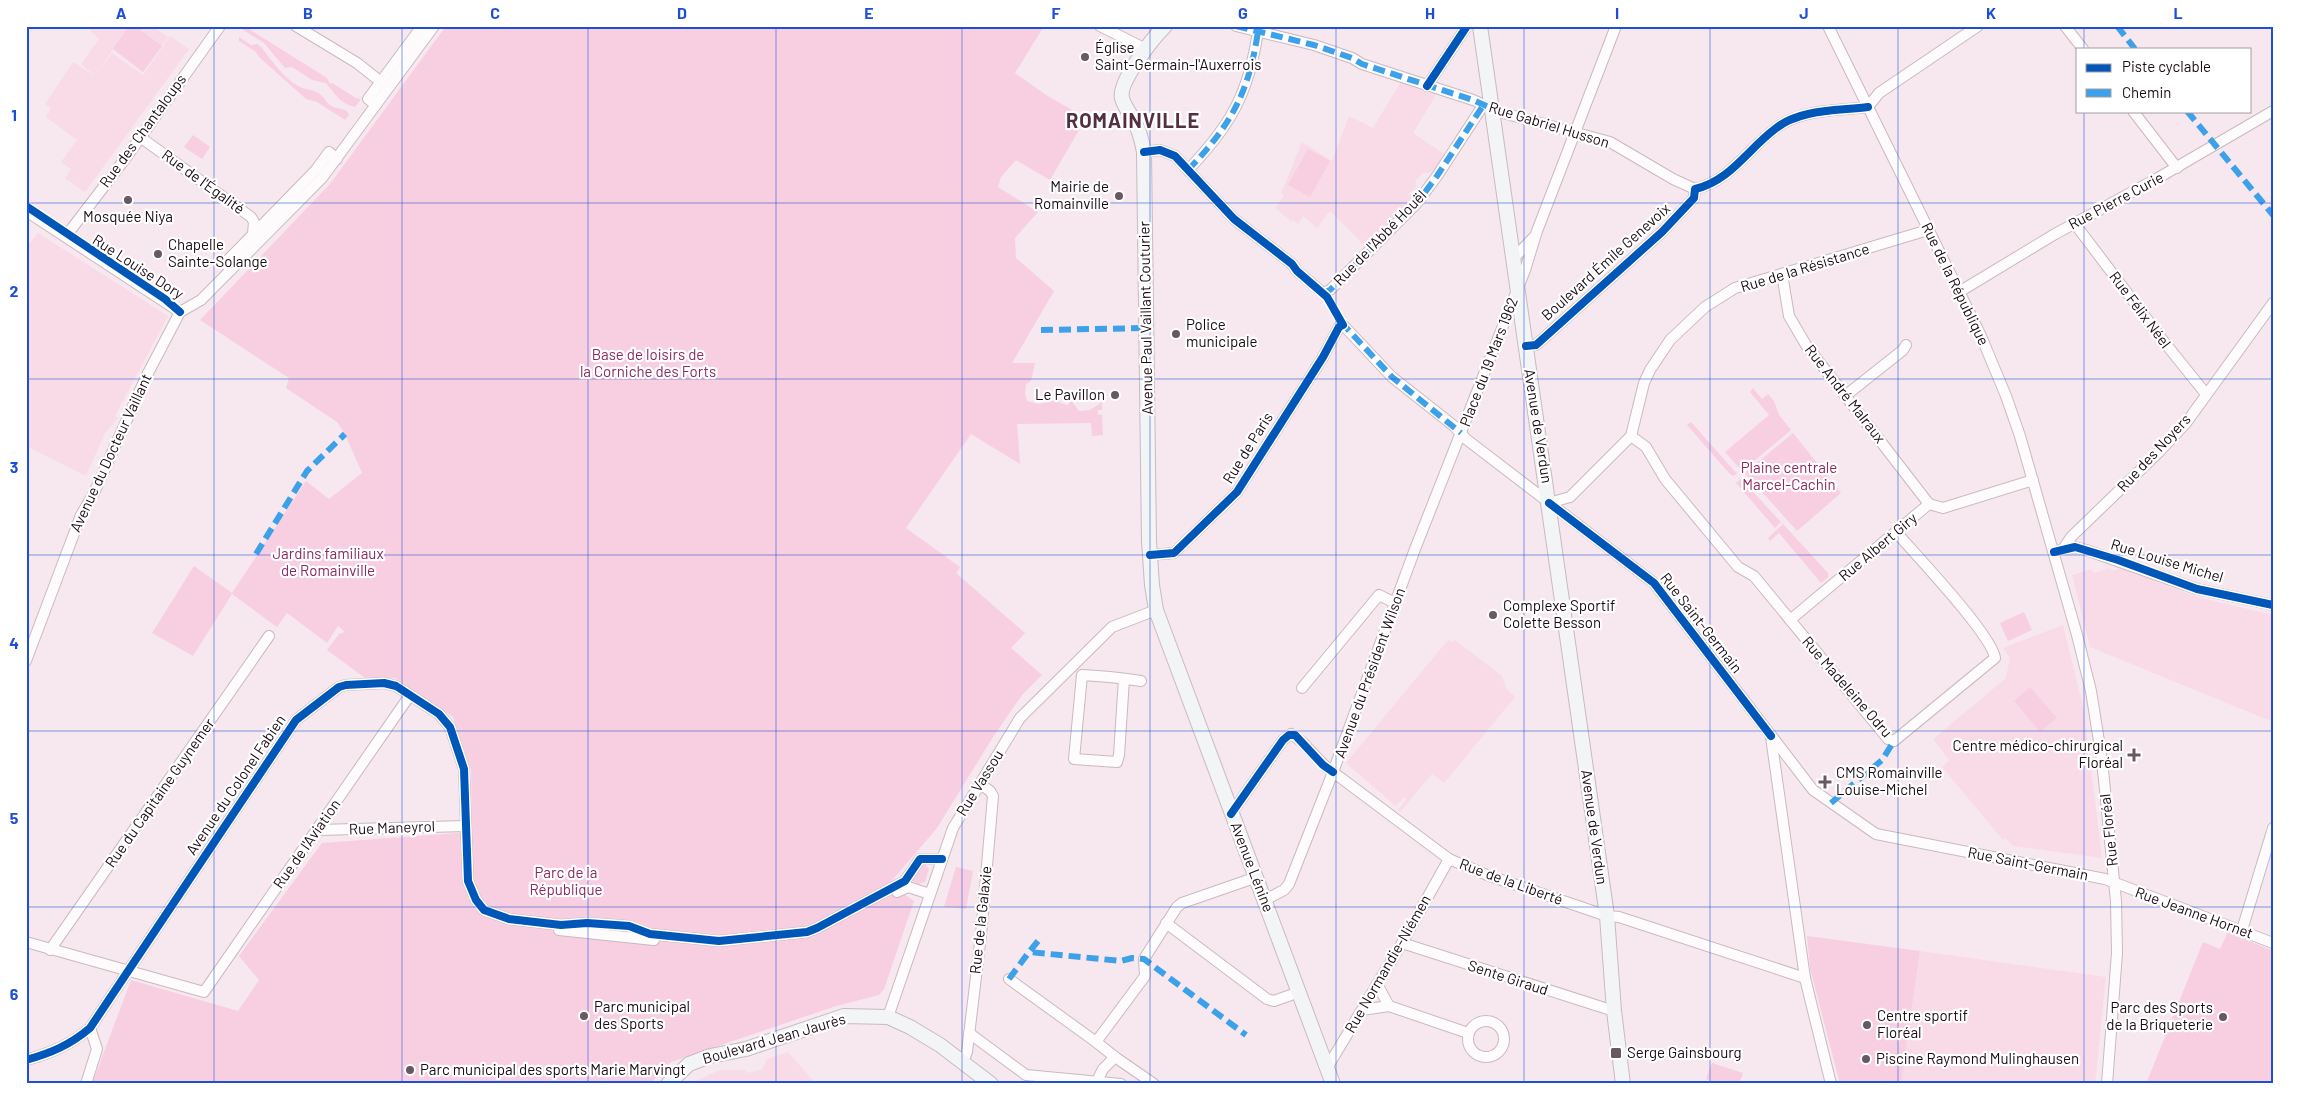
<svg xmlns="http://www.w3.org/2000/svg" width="2299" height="1110" font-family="Barlow,sans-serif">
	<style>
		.built { fill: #f9dbe8 }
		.green { fill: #f7cfe1 }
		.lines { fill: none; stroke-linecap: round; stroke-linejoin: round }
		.street-casing { stroke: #c9bac0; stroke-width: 12 }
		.secondary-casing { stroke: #c9bac0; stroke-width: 16 }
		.street { stroke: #fefbfc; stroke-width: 10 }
		.secondary { stroke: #f3f4f6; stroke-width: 14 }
		.quiet { stroke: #3da1ea; stroke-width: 6; stroke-dasharray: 12 6; stroke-linecap: butt }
		.cycleway-casing { stroke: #fff; stroke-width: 11 }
		.cycleway { stroke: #0057b8; stroke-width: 8 }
		.grid { fill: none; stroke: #1d4ed8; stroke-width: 1; stroke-opacity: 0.55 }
		.poi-dot { fill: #685960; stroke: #fff; stroke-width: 2 }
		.labels { text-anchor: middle; stroke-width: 4.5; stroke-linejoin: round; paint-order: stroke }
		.poi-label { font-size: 15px; fill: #1b0c14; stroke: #fff; text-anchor: start }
		.street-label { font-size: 15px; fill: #1b0c14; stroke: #fff }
		.park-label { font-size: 15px; fill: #8a2b60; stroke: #fff }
		.district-label { font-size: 20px; font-weight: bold; letter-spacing: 1px; fill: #533041; stroke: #fff }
		.neatline { fill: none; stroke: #1d4ed8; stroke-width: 2 }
		.grid-label { font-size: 16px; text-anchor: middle; font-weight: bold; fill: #1d4ed8 }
	</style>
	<rect width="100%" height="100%" fill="#f7e7ee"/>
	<g class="built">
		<polygon points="93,26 156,26 155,28 168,37 143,72 113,49 98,72 112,53 143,75 170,36 189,49 85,192 65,178 71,169 61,162 77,140 46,117 51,108 45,104 73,62 95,76 81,64 99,39 90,31"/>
		<polygon points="1401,82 1436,95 1413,133 1444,154 1432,173 1423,173 1415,181 1417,186 1408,194 1413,199 1411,203 1370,244 1365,246 1330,211 1317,228 1303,216 1298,224 1293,220 1292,222 1275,208 1284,196 1281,194 1302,142 1332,161 1349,116 1373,128"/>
		<polygon points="38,233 168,316 115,416 118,418 105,433 86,476 26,446 26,248"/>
		<polygon points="2110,568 2112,571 2121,568 2197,597 2273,615 2273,722 2090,647 2072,575 2092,569 2094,573"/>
		<polygon points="2063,625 2084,711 2102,858 2013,846 2005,838 2003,840 1942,767 1949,760 1933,739 2006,678 2010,658 2003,648"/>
		<polygon points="1448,640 1451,642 1455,640 1502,676 1506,688 1515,697 1444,783 1432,774 1400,812 1398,810 1407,799 1404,797 1396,806 1346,763"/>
		<polygon points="1920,951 2106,977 2095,1084 1901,1084"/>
		<polygon points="788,1052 816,1084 689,1084 720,1070 744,1070 749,1073 762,1069 767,1059"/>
	</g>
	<g class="green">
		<polygon points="129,26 135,26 162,46 143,72 113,49"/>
		<path d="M 237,26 L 244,26 L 327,78 L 330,84 L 332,83 L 356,98 L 361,99 L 355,107 C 340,104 335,93 326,83 L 312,80 L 292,67 L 285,68 L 264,43 Z"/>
		<polygon points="446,26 1044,26 1015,73 1046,95 1086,118 1050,180 1016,160 1001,177 998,187 1038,212 1015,238 1016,258 1054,291 1012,363 1035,363 1031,381 1026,384 1025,394 1027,401 1038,404 1058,400 1060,403 1068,405 1071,400 1079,411 1090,410 1102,402 1102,410 1098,410 1098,414 1102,415 1103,435 1092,436 1091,423 1017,424 1020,464 971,434 906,528 960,567 956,573 1025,633 1011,648 1042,675 1022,695 993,737 937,828 889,884 914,901 884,989 879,995 836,1006 671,1062 650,1084 92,1084 131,980 238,1011 259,980 239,956 322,843 472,832 471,770 453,717 395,678 365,678 327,650 339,634 345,632 338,626 327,643 287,613 277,627 232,594 193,656 152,633 194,566 232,593 306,481 329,499 362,473 345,434 337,422 286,388 289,378 200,320 330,184"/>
		<path d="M 239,37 L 251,45 L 257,44 L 261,47 C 272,60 283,78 298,86 C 305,90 313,89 320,94 C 325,98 327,105 334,107 C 339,109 342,108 348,112 L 349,115 L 345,120 L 317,102 L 306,99 L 259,57 L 256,52 L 239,41 Z"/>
		<polygon points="193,135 210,147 202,159 184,147"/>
		<polygon points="1308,149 1330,161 1310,197 1288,185"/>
		<polygon points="1753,388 1762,399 1768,394 1774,401 1779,415 1791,430 1742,471 1725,452 1769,415 1750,392"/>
		<polygon points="1691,422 1737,474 1733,476 1729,473 1687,425"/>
		<polygon points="1793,433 1841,493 1797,531 1745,473"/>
		<polygon points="1741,479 1781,522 1775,528 1736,483"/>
		<polygon points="1783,524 1828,573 1828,577 1821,583 1779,533 1770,541 1768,538"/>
		<polygon points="2024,612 2032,630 2008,641 2000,623"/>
		<polygon points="2030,687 2057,718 2040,732 2014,701"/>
		<polygon points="922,864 926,865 929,869 925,882 918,884 911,880"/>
		<polygon points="956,867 973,871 966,909 944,907"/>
		<polygon points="2228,932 2273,951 2273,1084 2146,1084 2203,942 2220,949"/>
		<polygon points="1807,936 1920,951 1901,1084 1840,1084 1810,968"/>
		<polygon points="1712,1063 1743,1073 1739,1084 1719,1084 1706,1079"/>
	</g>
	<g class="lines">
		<defs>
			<g id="street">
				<polyline points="296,26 357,63 381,82"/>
				<polyline points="1100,26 1146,49"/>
				<path d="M 1236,26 L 1314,45 L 1352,58 L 1362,64 L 1473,100 L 1503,113 L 1610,142 L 1673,179 L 1695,189 C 1730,181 1748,149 1775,129 C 1799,109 1837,111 1868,107"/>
				<polyline points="1828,26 1981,336 2006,396 2020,436 2077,635 2091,691 2102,760 2116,901 2117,953 2107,1084"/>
				<polyline points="2065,26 2083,49"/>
				<polyline points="1427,86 1467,26"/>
				<polyline points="376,105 368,99 422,26"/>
				<polyline points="1868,107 1879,93 1978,26"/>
				<polyline points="2133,111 2177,168"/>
				<polyline points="140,137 251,217 254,222 253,234"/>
				<polyline points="1144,152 1160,150 1175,156 1234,219 1292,264 1297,271 1323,293 1330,290 1417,203 1437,176 1484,104"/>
				<path d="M 1188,170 C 1231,125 1249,93 1258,31"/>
				<polyline points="26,211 180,312"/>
				<polyline points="2075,224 2165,343 2206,394"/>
				<polyline points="66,236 125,159 220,26"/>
				<polyline points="1513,259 1534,237"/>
				<polyline points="231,270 225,263 315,171 329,152 337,159"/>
				<polyline points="1782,274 1789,316 1806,345 1929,504"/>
				<polyline points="1959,292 2055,234 2158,178 2273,111"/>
				<polyline points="1526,346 1536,345 1662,232 1694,198 1695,189"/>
				<polyline points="1845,396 1903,350 1906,345"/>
				<path d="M 1631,436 L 1646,447 L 1665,479 L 1738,567 L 1754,576 L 1888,739 L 1894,741 L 1995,658 C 1992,635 1915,554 1896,532"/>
				<polyline points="1549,503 1570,497 1631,436 1644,383 1650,370 1670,340 1705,307 1735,288 1928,230"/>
				<polyline points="2064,548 2071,537 2159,452 2186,423 2273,303"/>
				<polyline points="2062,549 2075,547 2086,550 2197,589 2273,605"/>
				<polyline points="1150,555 1174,553 1237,492 1323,357 1339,327 1343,325 1392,377 1454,426 1466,439 1654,583 1813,790 1876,834 2105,879 2273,943"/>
				<polyline points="1790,620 1929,504 1943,508 2033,480"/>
				<polyline points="26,661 81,515 94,493 146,377 180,312 201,300 322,178 434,26"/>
				<path d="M 1124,679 L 1119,755 L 1117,762 L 1074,759 L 1082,675 C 1102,676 1122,678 1141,681"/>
				<polyline points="1302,688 1379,595 1395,603"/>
				<polyline points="1771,737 1805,978 1831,1084"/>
				<polyline points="1231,814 1283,740 1291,734 1302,742 1325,766 1449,859 1487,875 1607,916 1619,917 1805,978"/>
				<polyline points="318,830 466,826"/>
				<polyline points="897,892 908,887 930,894"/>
				<polyline points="1265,900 1284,890 1289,884 1333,772 1415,549 1525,270 1537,231 1616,26"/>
				<polyline points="1166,923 1267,999 1274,1001 1299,992"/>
				<polyline points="559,930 654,940"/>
				<polyline points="2242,930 2273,828"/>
				<polyline points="26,942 204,992 410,695"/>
				<polyline points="1402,943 1614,1011"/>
				<polyline points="50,950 269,636"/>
				<polyline points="1009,979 1096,1042"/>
				<polyline points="1377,984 1389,1006"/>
				<polyline points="1362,1010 1389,1006 1468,1033"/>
				<polyline points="888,1017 953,828 1020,718 1112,627 1156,610"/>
				<circle cx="1486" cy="1039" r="18"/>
				<polyline points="969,1033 1026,1075 1121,1084"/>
				<polyline points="1115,1057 1154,1084"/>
				<path d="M 26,1060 C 51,1053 70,1045 90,1028 L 296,720 L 339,687 L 346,685 L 384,683 L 396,686 L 439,714 L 450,727 L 464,769 L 468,881 L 476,900 L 484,910 L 509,919 L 561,925 L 587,923 L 629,926 L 650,934 L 719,941 L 807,932 L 817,928 L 905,881 L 920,859 L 942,859"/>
				<polyline points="963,1062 967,1052 981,935 993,796 990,791 980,784"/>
				<polyline points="1327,1068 1402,943 1449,859"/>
				<polyline points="1097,1081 1103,1069 1115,1057 1096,1042 1145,976 1144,959 1177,907 1182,903 1257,877"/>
				<polyline points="86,1084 97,1049 90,1028"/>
			</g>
			<g id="secondary">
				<path d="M 1165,26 C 1153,38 1118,82 1122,98 C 1124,106 1129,112 1133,119 C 1139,129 1142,141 1144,152 L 1149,541 L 1152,585 L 1156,610 L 1333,1084"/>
				<polyline points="1480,26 1607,916 1614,1011 1623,1084"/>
				<polyline points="668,1084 689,1064 710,1056 746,1049 844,1016 888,1017 910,1027 940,1045 991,1084"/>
			</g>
		</defs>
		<use href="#street" class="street-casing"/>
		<use href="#secondary" class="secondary-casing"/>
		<use href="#street" class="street"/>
		<use href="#secondary" class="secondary"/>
		<g class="quiet">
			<polyline points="1236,26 1314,45 1352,58 1362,64 1473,100 1493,109"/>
			<polyline points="2117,26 2135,49"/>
			<polyline points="2187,111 2273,215"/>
			<path d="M 1188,170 C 1231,125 1249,93 1258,31"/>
			<polyline points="1323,293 1330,290 1417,203 1437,176 1484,104"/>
			<polyline points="1341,322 1392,377 1461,433"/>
			<polyline points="1041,330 1146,328"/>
			<polyline points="256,554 307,471 345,434"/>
			<polyline points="1831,803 1882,760 1894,741"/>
			<polyline points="1038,941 1029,952 1121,961 1132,958 1144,959 1246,1035"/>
			<polyline points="1009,979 1029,952"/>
		</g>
		<defs>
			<g id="cycleway">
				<polyline points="1427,86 1467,26"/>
				<polyline points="1144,152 1160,150 1175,156 1234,219 1292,264 1297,271 1327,297 1343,325 1339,327 1323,357 1237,492 1174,553 1150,555"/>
				<polyline points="26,206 165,299 180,312"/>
				<path d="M 1526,346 L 1536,345 L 1662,232 L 1694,198 L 1695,189 C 1730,181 1748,149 1775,129 C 1799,109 1837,111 1868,107"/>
				<polyline points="1549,503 1654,583 1771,736"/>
				<polyline points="2054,552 2075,547 2118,560 2197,589 2273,605"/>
				<polyline points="1231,814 1283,740 1289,735 1295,735 1323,765 1333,772"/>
				<path d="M 26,1060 C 51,1053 70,1045 90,1028 L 296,720 L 339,687 L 346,685 L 384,683 L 396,686 L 439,714 L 450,727 L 464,769 L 468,881 L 476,900 L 484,910 L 509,919 L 561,925 L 587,923 L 629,926 L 650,934 L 719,941 L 807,932 L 817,928 L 905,881 L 920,859 L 942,859"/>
			</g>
		</defs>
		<use href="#cycleway" class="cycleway-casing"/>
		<use href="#cycleway" class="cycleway"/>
	</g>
	<path class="grid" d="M 214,26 L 214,1084M 402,26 L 402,1084M 588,26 L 588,1084M 776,26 L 776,1084M 962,26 L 962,1084M 1150,26 L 1150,1084M 1336,26 L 1336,1084M 1524,26 L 1524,1084M 1710,26 L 1710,1084M 1898,26 L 1898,1084M 2084,26 L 2084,49M 2084,111 L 2084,1084M 26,203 L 2273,203M 26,379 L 2273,379M 26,555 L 2273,555M 26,731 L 2273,731M 26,907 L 2273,907"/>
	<g class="poi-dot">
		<circle cx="1085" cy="57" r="5"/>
		<circle cx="1119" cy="196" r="5"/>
		<circle cx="128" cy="200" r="5"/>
		<circle cx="158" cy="254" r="5"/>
		<circle cx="1176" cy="334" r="5"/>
		<circle cx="1115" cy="395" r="5"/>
		<circle cx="1493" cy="615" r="5"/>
		<path d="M2131.5 747.5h5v5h5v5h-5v5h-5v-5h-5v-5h5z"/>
		<path d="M1822.5 774.5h5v5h5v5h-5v5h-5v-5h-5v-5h5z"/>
		<circle cx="584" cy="1016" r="5"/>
		<circle cx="2223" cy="1017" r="5"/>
		<circle cx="1867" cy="1025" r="5"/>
		<rect x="1610" y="1047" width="12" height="12" rx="2.5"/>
		<circle cx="1866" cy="1059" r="5"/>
		<circle cx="410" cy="1070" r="5"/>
	</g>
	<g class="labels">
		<g class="poi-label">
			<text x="1095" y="53">Église<tspan x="1095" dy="17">Saint-Germain-l'Auxerrois</tspan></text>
			<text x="1109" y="192" text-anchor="end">Mairie de<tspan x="1109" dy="17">Romainville</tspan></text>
			<text x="128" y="222" text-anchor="middle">Mosquée Niya</text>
			<text x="168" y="250">Chapelle<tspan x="168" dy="17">Sainte-Solange</tspan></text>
			<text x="1186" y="330">Police<tspan x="1186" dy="17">municipale</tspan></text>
			<text x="1105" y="400" text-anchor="end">Le Pavillon</text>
			<text x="1503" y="611">Complexe Sportif<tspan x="1503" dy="17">Colette Besson</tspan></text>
			<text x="2123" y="751" text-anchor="end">Centre médico-chirurgical<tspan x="2123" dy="17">Floréal</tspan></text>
			<text x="1836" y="778">CMS Romainville<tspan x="1836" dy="17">Louise-Michel</tspan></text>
			<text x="594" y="1012">Parc municipal<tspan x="594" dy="17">des Sports</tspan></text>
			<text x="2213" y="1013" text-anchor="end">Parc des Sports<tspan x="2213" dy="17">de la Briqueterie</tspan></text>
			<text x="1877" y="1021">Centre sportif<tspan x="1877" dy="17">Floréal</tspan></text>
			<text x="1627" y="1058">Serge Gainsbourg</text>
			<text x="1876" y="1064">Piscine Raymond Mulinghausen</text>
			<text x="420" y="1075">Parc municipal des sports Marie Marvingt</text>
		</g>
		<g class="street-label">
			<text transform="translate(1549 125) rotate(17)" y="5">Rue Gabriel Husson</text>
			<text transform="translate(143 131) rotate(-54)" y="5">Rue des Chantaloups</text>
			<text transform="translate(203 182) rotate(36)" y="5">Rue de l'Égalité</text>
			<text transform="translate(2116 201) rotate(-28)" y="5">Rue Pierre Curie</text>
			<text transform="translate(1380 238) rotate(-46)" y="5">Rue de l'Abbé Houël</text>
			<text transform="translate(1606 262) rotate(-42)" y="5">Boulevard Émile Genevoix</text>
			<text transform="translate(138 267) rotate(33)" y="5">Rue Louise Dory</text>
			<text transform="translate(1805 268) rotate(-17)" y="5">Rue de la Résistance</text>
			<text transform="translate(1955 284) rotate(64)" y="5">Rue de la République</text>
			<text transform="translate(2140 310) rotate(53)" y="5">Rue Félix Néel</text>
			<text transform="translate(1146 318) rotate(-91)" y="5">Avenue Paul Vaillant Couturier</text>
			<text transform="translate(1489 362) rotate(-69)" y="5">Place du 19 Mars 1962</text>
			<text transform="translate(1845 394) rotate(52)" y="5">Rue André Malraux</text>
			<text transform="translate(1538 426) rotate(81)" y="5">Avenue de Verdun</text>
			<text transform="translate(1248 448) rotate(-58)" y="5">Rue de Paris</text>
			<text transform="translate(111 453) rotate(-65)" y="5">Avenue du Docteur Vaillant</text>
			<text transform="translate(2154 453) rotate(-47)" y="5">Rue des Noyers</text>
			<text transform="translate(1878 547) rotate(-40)" y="5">Rue Albert Giry</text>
			<text transform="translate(2167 561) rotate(17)" y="5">Rue Louise Michel</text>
			<text transform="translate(1701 623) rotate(52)" y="5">Rue Saint-Germain</text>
			<text transform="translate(1370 673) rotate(-70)" y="5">Avenue du Président Wilson</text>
			<text transform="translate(1847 687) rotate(49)" y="5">Rue Madeleine Odru</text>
			<text transform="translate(980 783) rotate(-58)" y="5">Rue Vassou</text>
			<text transform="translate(236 785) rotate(-56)" y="5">Avenue du Colonel Fabien</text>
			<text transform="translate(160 793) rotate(-55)" y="5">Rue du Capitaine Guynemer</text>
			<text transform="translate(1594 827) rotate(82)" y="5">Avenue de Verdun</text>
			<text transform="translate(392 828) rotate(-2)" y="5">Rue Maneyrol</text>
			<text transform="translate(2109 830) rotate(-96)" y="5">Rue Floréal</text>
			<text transform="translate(307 844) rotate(-55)" y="5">Rue de l'Aviation</text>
			<text transform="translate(2028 864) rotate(11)" y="5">Rue Saint-Germain</text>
			<text transform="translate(1252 867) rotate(69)" y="5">Avenue Lénine</text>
			<text transform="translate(1511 882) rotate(20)" y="5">Rue de la Liberté</text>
			<text transform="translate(2194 913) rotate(20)" y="5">Rue Jeanne Hornet</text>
			<text transform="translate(981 920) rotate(-84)" y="5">Rue de la Galaxie</text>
			<text transform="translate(1388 964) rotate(-60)" y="5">Rue Normandie-Niémen</text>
			<text transform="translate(1508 978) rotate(18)" y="5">Sente Giraud</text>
			<text transform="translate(774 1039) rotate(-16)" y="5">Boulevard Jean Jaurès</text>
		</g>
		<g class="park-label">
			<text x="648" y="360">Base de loisirs de<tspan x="648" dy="17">la Corniche des Forts</tspan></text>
			<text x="1789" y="473">Plaine centrale<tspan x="1789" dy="17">Marcel-Cachin</tspan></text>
			<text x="328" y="559">Jardins familiaux<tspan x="328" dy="17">de Romainville</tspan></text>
			<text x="566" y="878">Parc de la<tspan x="566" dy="17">République</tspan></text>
		</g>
		<g class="district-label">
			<text x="1133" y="128">ROMAINVILLE</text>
		</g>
	</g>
	<rect width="2299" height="1110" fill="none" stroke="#ffffff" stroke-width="55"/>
	<rect x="2076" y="48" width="175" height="65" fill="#ffffff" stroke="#a49ea1"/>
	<rect x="2086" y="64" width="25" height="8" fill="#0057b8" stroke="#a49ea1"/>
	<text x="2122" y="72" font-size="15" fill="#1b0c14">Piste cyclable</text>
	<rect x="2086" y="89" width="25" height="8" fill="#3da1ea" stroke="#a49ea1"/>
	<text x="2122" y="98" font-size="15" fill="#1b0c14">Chemin</text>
	<rect x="28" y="28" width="2244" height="1054" class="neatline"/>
	<g class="grid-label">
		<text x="121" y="19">A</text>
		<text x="308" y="19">B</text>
		<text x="495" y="19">C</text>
		<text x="682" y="19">D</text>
		<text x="869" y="19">E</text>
		<text x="1056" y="19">F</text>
		<text x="1243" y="19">G</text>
		<text x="1430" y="19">H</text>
		<text x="1617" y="19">I</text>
		<text x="1804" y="19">J</text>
		<text x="1991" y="19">K</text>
		<text x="2178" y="19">L</text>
		<text x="14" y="121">1</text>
		<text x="14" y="297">2</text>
		<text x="14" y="473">3</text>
		<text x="14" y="649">4</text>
		<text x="14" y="824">5</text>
		<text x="14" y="1000">6</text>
	</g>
</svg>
